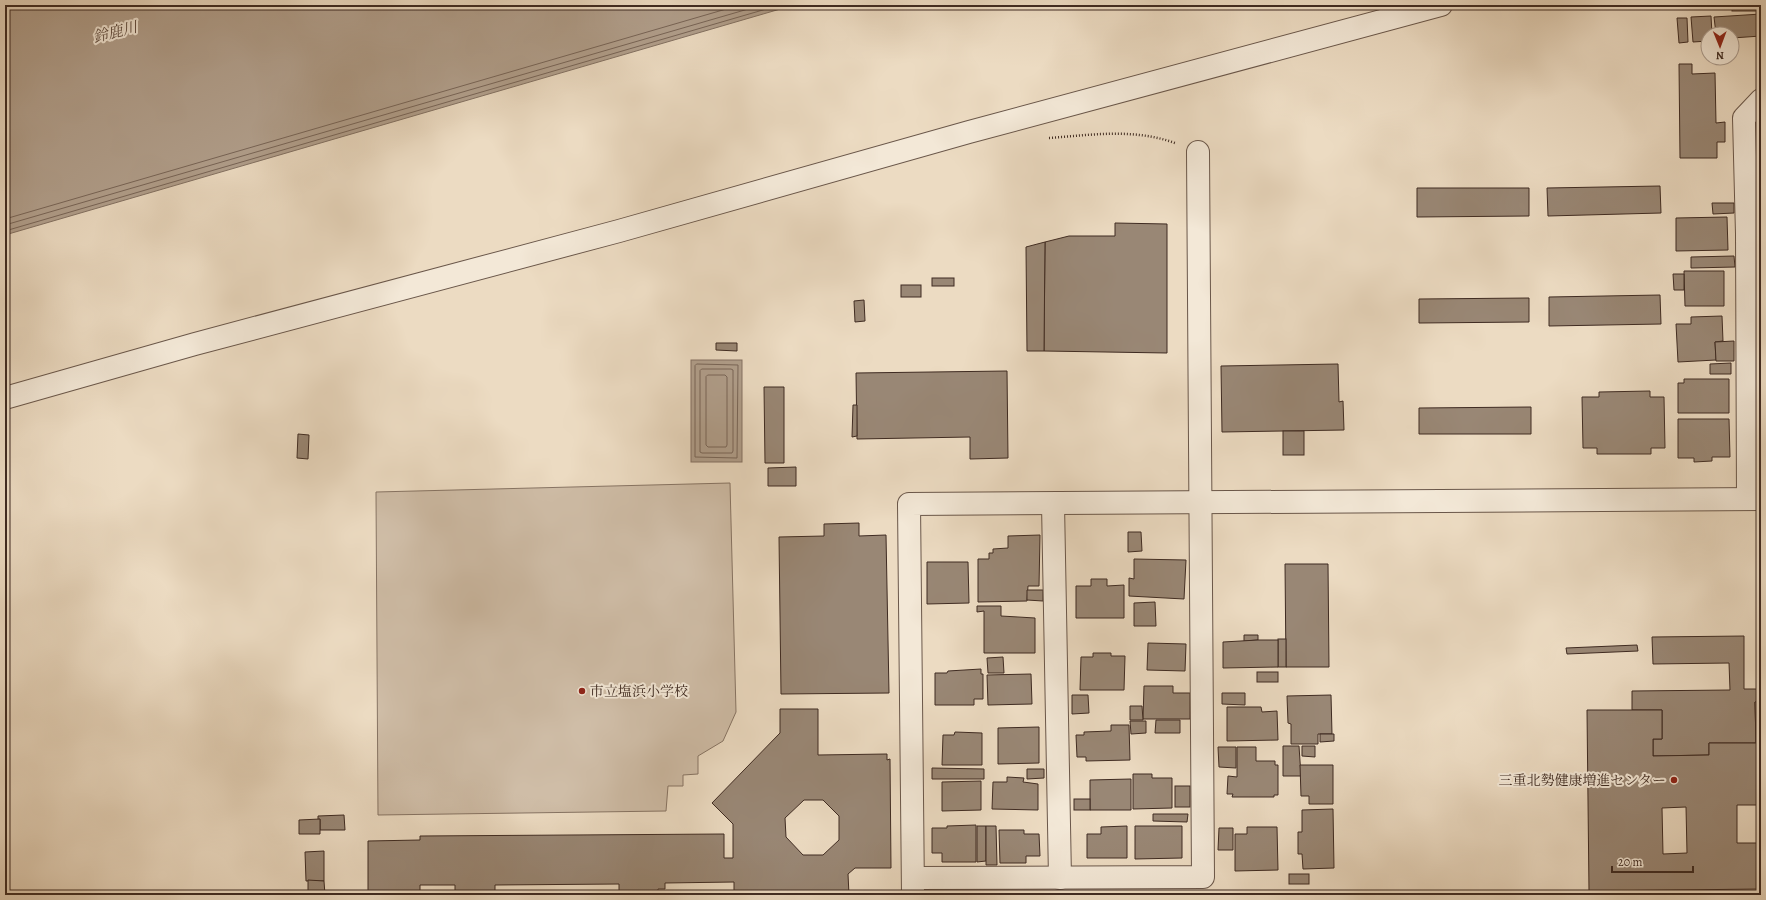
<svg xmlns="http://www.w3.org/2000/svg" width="1766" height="900" font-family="Alegreya,'Noto Serif JP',serif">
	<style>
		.green { fill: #cfbda7; stroke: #877464 }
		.water { fill: #b19f8c; stroke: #837162 }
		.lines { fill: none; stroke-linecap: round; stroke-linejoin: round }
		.shore { stroke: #786557; stroke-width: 1 }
		.building { fill: #998775; stroke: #3f2b22; fill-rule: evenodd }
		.minor-casing { stroke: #6a574a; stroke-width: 24 }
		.path { stroke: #3f2b22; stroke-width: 2.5; stroke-dasharray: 1 2; stroke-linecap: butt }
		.minor { stroke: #f3e8d7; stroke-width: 22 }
		.poi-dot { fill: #8f2418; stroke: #f3e8d7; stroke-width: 1.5 }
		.labels { text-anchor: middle; stroke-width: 4; stroke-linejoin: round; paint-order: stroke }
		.poi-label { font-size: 14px; fill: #3f2b22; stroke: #f3e8d7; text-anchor: start }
		.water-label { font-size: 15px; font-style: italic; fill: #5c483c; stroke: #f3e8d7 }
	</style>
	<rect width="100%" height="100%" fill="#ecdbc2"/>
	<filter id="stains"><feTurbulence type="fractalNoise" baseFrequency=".005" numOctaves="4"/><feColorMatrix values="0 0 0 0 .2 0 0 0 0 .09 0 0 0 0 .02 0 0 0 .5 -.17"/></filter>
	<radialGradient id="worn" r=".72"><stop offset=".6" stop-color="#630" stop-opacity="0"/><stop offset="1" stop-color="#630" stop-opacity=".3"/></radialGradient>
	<polygon class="green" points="730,483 736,712 723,741 698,756 698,774 683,775 683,786 668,786 666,811 378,815 376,492"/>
	<g class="water">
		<polygon points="5,5 794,5 5,235"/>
		<rect x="691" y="360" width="51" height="102"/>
	</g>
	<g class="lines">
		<g class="shore">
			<polyline points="5,219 740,5"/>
			<polyline points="5,225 762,5"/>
			<polyline points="5,231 780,5"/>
			<polygon points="697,364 738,365 737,458 695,457 695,366"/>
			<polygon points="702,369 731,369 733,370 733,451 732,453 702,453 700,452 700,371"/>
			<polygon points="708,375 725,375 727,377 727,445 726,447 708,447 706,445 706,377"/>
		</g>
	</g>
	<g class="building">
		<rect x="1732" y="5" width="29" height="6"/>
		<polygon points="1761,14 1761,36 1732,38 1732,34 1716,34 1714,17"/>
		<polygon points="1711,16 1712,34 1708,34 1708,41 1693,42 1691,17"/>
		<polygon points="1677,18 1687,18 1688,42 1679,43"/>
		<polygon points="1679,64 1692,64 1692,74 1715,73 1716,123 1725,122 1725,142 1717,142 1717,158 1680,158"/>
		<polygon points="1660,186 1661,213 1548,216 1547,188"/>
		<polygon points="1417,188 1529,188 1529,216 1417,217"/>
		<polygon points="1712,203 1734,203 1734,213 1713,214"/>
		<polygon points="1727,217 1728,250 1676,251 1676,218"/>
		<polygon points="1115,223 1167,224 1167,353 1044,351 1045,242 1069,236 1115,236"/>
		<polygon points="1045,242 1044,351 1027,351 1026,247"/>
		<polygon points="1734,256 1735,267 1691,268 1691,257"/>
		<polygon points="1684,271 1724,271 1724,306 1685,306"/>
		<polygon points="1673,274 1684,274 1684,290 1674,290"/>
		<rect x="932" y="278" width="22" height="8"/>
		<rect x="901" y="285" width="20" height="12"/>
		<polygon points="1660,295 1661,324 1549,326 1549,297"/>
		<polygon points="1529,298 1529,322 1419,323 1419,299"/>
		<polygon points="864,300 865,321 855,322 854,301"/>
		<polygon points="1722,316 1723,341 1715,342 1716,360 1678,362 1676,324 1691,324 1691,317"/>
		<polygon points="1734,341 1734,361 1716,361 1715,342"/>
		<polygon points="716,343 737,343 737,351 716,350"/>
		<polygon points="1731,363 1731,374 1710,374 1710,364"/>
		<polygon points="1338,364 1339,402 1343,401 1344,430 1222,432 1221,366"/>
		<polygon points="1007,371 1008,458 970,459 970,437 857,439 856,373"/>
		<polygon points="1684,379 1729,379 1729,413 1678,413 1678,383 1684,383"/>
		<polygon points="764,387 784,387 784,463 765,463"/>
		<polygon points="1650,391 1650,397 1664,397 1665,448 1651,448 1651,454 1597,454 1597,448 1583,448 1582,397 1599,397 1599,392"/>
		<polygon points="853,405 857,405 857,436 852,437"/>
		<polygon points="1531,407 1531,434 1419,434 1419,408"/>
		<polygon points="1678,419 1729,419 1730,457 1712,457 1712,461 1694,462 1694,458 1678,458"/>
		<rect x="1283" y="431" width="21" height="24"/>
		<polygon points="298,434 309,435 308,459 297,458"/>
		<polygon points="796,467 796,486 768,486 768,468"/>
		<polygon points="859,523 859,536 886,535 889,693 781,694 779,537 824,536 824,524"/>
		<polygon points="1128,532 1141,532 1142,551 1128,552"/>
		<polygon points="1040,535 1039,586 1028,586 1027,601 978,602 978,559 989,559 989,553 993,553 993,549 1008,548 1008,536"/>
		<polygon points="1134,559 1186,560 1184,599 1129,596 1129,578 1134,579"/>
		<polygon points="927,562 968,562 969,603 927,604"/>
		<polygon points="1285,564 1328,564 1329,667 1286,667"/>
		<polygon points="1091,579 1107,579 1107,586 1124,585 1124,618 1076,618 1076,586 1091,586"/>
		<polygon points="1027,590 1043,590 1043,601 1027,600"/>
		<polygon points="1155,602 1156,626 1134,626 1134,603"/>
		<polygon points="977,606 1001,606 1001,616 1035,618 1035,653 984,653 984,611 977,612"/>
		<polygon points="1244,635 1258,635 1258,640 1244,641"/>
		<polygon points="1744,636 1744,689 1761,689 1761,702 1755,702 1756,743 1709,743 1709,755 1653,756 1653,739 1662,739 1662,710 1632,710 1632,691 1730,690 1729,663 1653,664 1652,637"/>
		<rect x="1278" y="639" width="8" height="28"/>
		<polygon points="1258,640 1278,640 1278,667 1223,668 1223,642"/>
		<polygon points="1148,643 1186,644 1185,671 1147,670"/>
		<polygon points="1637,645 1638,651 1567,654 1566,648"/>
		<polygon points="1093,653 1111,653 1111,656 1125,656 1124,690 1080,690 1081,657 1093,657"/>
		<polygon points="1003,657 1004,673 988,673 987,658"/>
		<polygon points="981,669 981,674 983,674 983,699 974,699 974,705 935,705 935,673 947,673 948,671"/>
		<rect x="1257" y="672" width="21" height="10"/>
		<polygon points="1031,674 1032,704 988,705 987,675"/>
		<polygon points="1144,686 1173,686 1173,693 1190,693 1190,719 1143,719"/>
		<polygon points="1222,693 1245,693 1245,705 1222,704"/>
		<polygon points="1072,695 1088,695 1089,713 1072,714"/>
		<polygon points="1331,695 1332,734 1318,734 1318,744 1291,744 1291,724 1288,723 1287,696"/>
		<path d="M 1755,702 L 1761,702 L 1761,889 L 1589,891 L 1587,710 L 1662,710 L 1662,739 L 1653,739 L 1653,756 L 1709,755 L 1709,743 L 1756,743 ZM 1737,805 L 1757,805 L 1757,843 L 1737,843 ZM 1686,807 L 1687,853 L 1663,854 L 1662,808 Z"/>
		<polygon points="1130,706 1142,706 1143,720 1130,720"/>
		<polygon points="1227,707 1261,707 1262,712 1277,711 1278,740 1227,741"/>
		<path d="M 780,709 L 818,709 L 818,755 L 887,754 L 887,760 L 890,759 L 891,868 L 855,868 L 848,874 L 849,895 L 734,895 L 734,882 L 665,883 L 665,889 L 658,889 L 658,895 L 619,895 L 619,884 L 495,885 L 495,895 L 455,895 L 455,885 L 420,885 L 420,895 L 368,895 L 368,841 L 420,840 L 420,836 L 724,834 L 724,858 L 733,858 L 733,824 L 712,803 L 780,733 ZM 804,800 L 823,800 L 839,816 L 839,840 L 823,855 L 803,855 L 786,837 L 785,818 Z"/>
		<polygon points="1156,720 1180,720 1180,733 1155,733"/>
		<polygon points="1130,721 1146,721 1146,733 1131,734"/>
		<polygon points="1111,725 1129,725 1130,760 1086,761 1086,757 1077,757 1076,735 1084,735 1084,732 1111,731"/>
		<polygon points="1039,727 1039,763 998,764 998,728"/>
		<polygon points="955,732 982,733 982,765 942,765 943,735 954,735"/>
		<polygon points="1320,734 1334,734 1334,741 1320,742"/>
		<polygon points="1283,746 1299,746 1301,776 1283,776"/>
		<polygon points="1302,746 1315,746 1315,757 1302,756"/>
		<polygon points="1218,747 1236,747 1236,768 1219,767"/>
		<polygon points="1237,747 1256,747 1256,761 1275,761 1275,765 1278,765 1278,795 1274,795 1274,797 1232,797 1233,794 1227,794 1228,776 1237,777"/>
		<polygon points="1300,765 1333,765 1333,804 1309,804 1309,796 1301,796"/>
		<polygon points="932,768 984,769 984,779 932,779"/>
		<polygon points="1027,769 1044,769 1044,778 1027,779"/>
		<polygon points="1133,774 1152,774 1152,778 1172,778 1172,808 1133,809"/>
		<polygon points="1007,777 1024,778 1023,782 1038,784 1038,810 992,809 993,782 1007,782"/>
		<polygon points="1131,779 1131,810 1090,810 1090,780"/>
		<polygon points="981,781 981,810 942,811 942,782"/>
		<rect x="1175" y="786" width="15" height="21"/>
		<rect x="1074" y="799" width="16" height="11"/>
		<polygon points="1333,809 1334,868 1303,869 1302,854 1298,854 1298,832 1302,832 1302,810"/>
		<polygon points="1153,814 1188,814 1187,822 1153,821"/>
		<polygon points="344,815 345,830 320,830 320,819 318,820 318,816"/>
		<polygon points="320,819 320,834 299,834 299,820"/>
		<polygon points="976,825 976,862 942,862 942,853 932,853 932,828 947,828 947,826"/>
		<polygon points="977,826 986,826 986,861 977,862"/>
		<polygon points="986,826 996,826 997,865 986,865"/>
		<polygon points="1127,826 1127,858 1087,858 1087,834 1101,834 1101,827"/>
		<polygon points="1135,826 1182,826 1182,858 1135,859"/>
		<polygon points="1247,827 1277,827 1278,870 1235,871 1235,834 1247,834"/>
		<polygon points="1219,828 1233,828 1233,850 1218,850"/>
		<polygon points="999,830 1024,830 1024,834 1039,834 1040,856 1026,856 1026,863 1000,863"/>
		<polygon points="324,851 324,881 306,881 305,852"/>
		<rect x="1289" y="874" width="20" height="10"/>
		<polygon points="308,880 324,881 325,895 308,895"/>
	</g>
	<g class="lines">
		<defs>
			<g id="minor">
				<polyline points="1747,234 1744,118 1761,100"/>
				<polyline points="5,398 195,344 619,231 969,132 1441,5"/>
				<polyline points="1748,499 1747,234 1761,234"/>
				<polyline points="1053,504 1060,878"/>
				<polyline points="914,878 1203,877 1198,152"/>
				<polyline points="913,895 909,504 1761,499"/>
			</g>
		</defs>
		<use href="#minor" class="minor-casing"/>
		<path class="path" d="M 1049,138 C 1092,135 1133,128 1175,143"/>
		<use href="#minor" class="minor"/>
	</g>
	<g class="poi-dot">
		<circle cx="582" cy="691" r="4"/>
		<circle cx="1674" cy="780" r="4"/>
	</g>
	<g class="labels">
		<g class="poi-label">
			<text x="590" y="696">市立塩浜小学校</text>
			<text x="1666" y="785" text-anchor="end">三重北勢健康増進センター</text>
		</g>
		<g class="water-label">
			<text transform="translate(115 32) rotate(-14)" y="5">鈴鹿川</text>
		</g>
	</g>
	<rect width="1766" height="900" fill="none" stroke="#ecdbc2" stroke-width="20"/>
	<rect x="6" y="6" width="1754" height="888" fill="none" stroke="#3f2b22" stroke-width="2"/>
	<rect x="10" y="10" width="1746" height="880" fill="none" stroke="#3f2b22"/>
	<g transform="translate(1720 46) rotate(179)"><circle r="19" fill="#f3e8d7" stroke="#ab9c8f"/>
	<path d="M0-3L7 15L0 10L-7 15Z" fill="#8f2418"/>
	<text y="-6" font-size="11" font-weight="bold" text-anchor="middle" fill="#3f2b22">N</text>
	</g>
	<path d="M1612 866v6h81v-6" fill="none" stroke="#3f2b22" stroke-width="2"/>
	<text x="1618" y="866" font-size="12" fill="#3f2b22" stroke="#f3e8d7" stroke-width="3" paint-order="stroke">20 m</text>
	<rect width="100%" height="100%" filter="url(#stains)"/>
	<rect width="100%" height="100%" fill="url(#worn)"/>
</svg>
